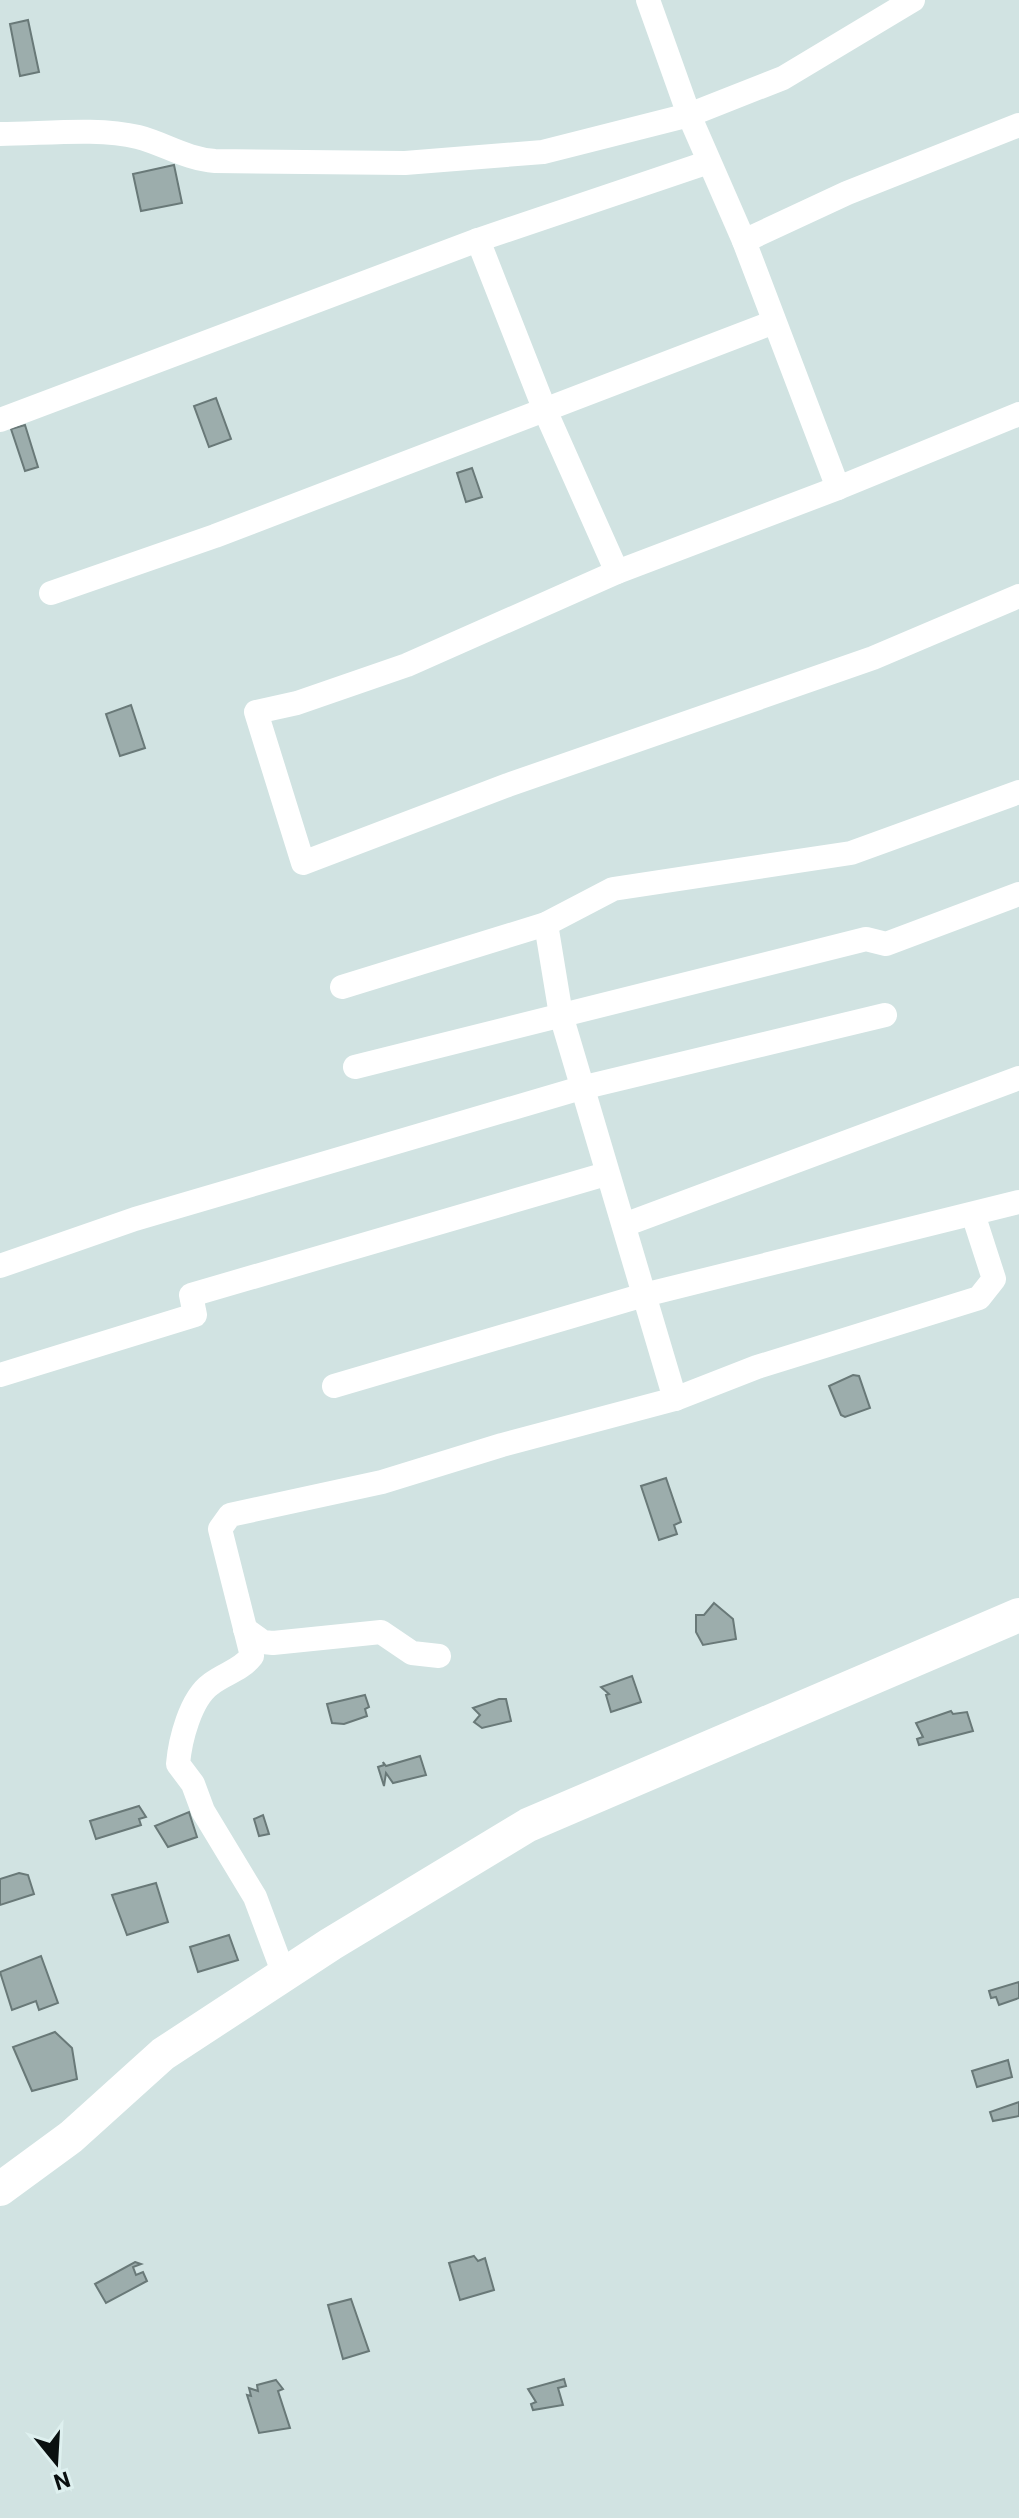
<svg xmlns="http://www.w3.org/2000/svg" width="1019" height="2518" font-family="Roboto,sans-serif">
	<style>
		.building { fill: #9cadac; stroke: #697978; stroke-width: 2 }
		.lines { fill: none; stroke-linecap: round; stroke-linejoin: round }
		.street { stroke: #fff; stroke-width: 24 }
		.secondary { stroke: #fff; stroke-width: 34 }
	</style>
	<rect width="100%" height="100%" fill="#d1e3e2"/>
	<g class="building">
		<polygon points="28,20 39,72 20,76 10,24"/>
		<polygon points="174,165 182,203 141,211 133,174"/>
		<polygon points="216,398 231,439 209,447 194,406"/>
		<polygon points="25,425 38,467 25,471 11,429"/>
		<polygon points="472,468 482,497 466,502 457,473"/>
		<polygon points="131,705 145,748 120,756 106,714"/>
		<polygon points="853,1375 859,1376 870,1408 845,1417 841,1415 829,1386"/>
		<polygon points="666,1478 681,1522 674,1525 677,1534 659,1540 641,1486"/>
		<polygon points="714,1603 733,1619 736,1639 703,1645 696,1632 696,1615 704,1615"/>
		<polygon points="632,1676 641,1702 611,1712 606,1695 609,1694 601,1687"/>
		<polygon points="365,1695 369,1707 365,1709 367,1716 344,1724 332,1723 327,1704"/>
		<polygon points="499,1699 506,1699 511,1721 482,1728 474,1722 480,1715 473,1708"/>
		<polygon points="951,1711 953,1714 967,1712 973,1731 919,1745 917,1739 923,1737 916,1723"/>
		<polygon points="420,1756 426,1775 393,1783 386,1773 384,1786 378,1767 384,1765 383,1762 386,1766"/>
		<polygon points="139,1806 146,1817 139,1819 141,1825 96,1839 90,1821"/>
		<polygon points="189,1812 197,1837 168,1847 155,1826"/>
		<polygon points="263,1815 269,1834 259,1836 254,1819"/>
		<polygon points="19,1873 28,1875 34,1894 0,1905 0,1879"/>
		<polygon points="156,1883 168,1922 127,1935 112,1895"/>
		<polygon points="229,1935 238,1960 198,1972 190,1947"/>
		<polygon points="41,1956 58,2003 39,2010 36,2001 12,2010 0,1972"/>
		<polygon points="1019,1982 1019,1998 999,2005 996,1997 991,1998 989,1991"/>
		<polygon points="55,2032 72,2048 77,2079 32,2091 13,2047"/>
		<polygon points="1008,2060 1012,2077 977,2087 972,2071"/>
		<polygon points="1019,2102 1019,2116 993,2121 990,2112"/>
		<polygon points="474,2256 478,2261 485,2258 494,2290 460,2300 449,2263"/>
		<polygon points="135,2262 141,2264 133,2267 136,2275 143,2272 147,2281 106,2303 95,2284"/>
		<polygon points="351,2299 369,2351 343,2359 328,2305"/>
		<polygon points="564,2379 566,2386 558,2388 563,2405 533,2410 531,2404 536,2402 528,2389"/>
		<polygon points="276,2380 283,2389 278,2391 290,2428 259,2433 247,2395 251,2396 249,2388 258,2391 257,2385"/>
	</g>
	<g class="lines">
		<g class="street">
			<polyline points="648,0 689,115 744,241"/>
			<path d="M 0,134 C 42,134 98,127 138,137 C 165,144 186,159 215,161 L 405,163 L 543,152 L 689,115 L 783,78 L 913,0"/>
			<polyline points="478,240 544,408 617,572"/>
			<polyline points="1019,414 838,488 617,572 407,665 297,703 256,712 303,863 508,785 873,658 1019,596"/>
			<polyline points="0,420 478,240 709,162"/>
			<polyline points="838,488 744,241 847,193 1019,125"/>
			<polyline points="51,593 215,536 774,322"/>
			<polyline points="546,924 561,1015 675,1399"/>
			<polyline points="342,987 546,924 613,889 851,853 1019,792"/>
			<polyline points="355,1067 866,939 886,944 1019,894"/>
			<polyline points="624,1225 1019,1078"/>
			<polyline points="0,1266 135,1219 581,1088 885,1015"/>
			<polyline points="0,1375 195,1315 191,1295 606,1174"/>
			<polyline points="334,1386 644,1295 1019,1202"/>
			<polyline points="245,1629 263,1642 273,1643 381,1632 412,1653 439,1656"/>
			<path d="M 279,1979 L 282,1969 L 255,1897 L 203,1811 L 193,1784 L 178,1764 C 180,1741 190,1699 211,1684 C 225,1673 240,1671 252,1656 L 220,1529 L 230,1515 L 382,1482 L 502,1445 L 675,1399 L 757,1367 L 979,1298 L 994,1279 L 973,1214"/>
		</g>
		<polyline class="secondary" points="0,2189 71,2137 163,2054 331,1944 528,1825 1019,1615"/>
	</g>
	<g transform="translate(56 2462) rotate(162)" stroke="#def0ef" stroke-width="6" paint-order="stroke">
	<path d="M0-6L14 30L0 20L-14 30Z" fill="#0a1010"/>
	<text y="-12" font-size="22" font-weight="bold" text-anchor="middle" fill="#0a1010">N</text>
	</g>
</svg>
